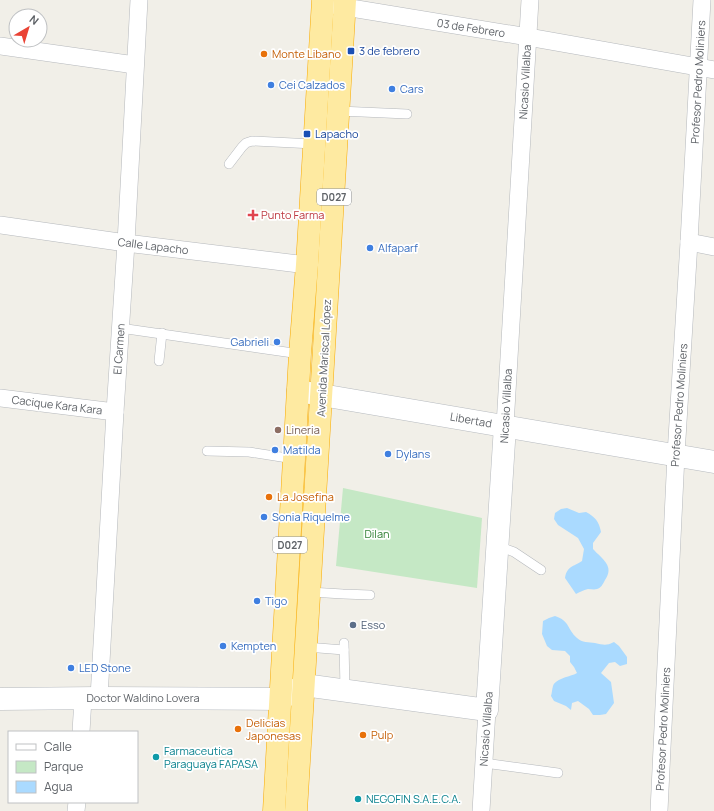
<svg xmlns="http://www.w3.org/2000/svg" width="714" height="811" font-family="Manrope,sans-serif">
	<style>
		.green { fill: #c5e8c5 }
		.water { fill: #aadaff }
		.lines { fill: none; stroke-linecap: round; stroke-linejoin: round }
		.service-casing { stroke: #b5b8bc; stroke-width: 10 }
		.minor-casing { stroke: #b5b8bc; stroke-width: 18 }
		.secondary-casing { stroke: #b6babf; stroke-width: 23 }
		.trunk-casing { stroke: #f9ab00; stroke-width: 23 }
		.service { stroke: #fff; stroke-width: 9 }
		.minor { stroke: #fff; stroke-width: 17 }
		.secondary { stroke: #fff; stroke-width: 22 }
		.trunk { stroke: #feeaa1; stroke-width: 22 }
		.transit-dot { fill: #1a4fb4; stroke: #fff; stroke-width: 1.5 }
		.food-dot { fill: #e8710a; stroke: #fff; stroke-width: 1.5 }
		.shop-dot { fill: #3f7fe0; stroke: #fff; stroke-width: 1.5 }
		.health-dot { fill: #e0444e; stroke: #fff; stroke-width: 1.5 }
		.education-dot { fill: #8d6e63; stroke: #fff; stroke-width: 1.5 }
		.service-dot { fill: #5c6f8a; stroke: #fff; stroke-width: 1.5 }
		.culture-dot { fill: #0f9aa8; stroke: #fff; stroke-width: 1.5 }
		.labels { text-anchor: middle; stroke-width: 3.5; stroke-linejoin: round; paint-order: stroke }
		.shield { fill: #fff; stroke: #8f9295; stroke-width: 1 }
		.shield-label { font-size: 10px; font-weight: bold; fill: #5f6368 }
		.street-label { font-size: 11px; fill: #5f6368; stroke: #fff }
		.transit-label { font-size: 11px; fill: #164399; stroke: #fff; text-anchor: start }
		.food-label { font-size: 11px; fill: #c56008; stroke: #fff; text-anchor: start }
		.shop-label { font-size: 11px; fill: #366cbe; stroke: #fff; text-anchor: start }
		.health-label { font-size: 11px; fill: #be3a42; stroke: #fff; text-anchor: start }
		.education-label { font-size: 11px; fill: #785e54; stroke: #fff; text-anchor: start }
		.park-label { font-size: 11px; fill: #348238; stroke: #fff }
		.service-label { font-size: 11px; fill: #4e5e75; stroke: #fff; text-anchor: start }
		.culture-label { font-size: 11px; fill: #0d838f; stroke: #fff; text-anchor: start }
	</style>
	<rect width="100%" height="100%" fill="#f1efe8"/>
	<polygon class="green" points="343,488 482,518 477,588 336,566"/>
	<g class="water">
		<path d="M 567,508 L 579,513 L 586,512 C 595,517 599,521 601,532 L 593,543 L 593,549 C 602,559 615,566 605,580 C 603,584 601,588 597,589 C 594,590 591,589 588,589 C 583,590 580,592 576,594 L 565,578 C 567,566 573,567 582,561 L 584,549 L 578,538 L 558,525 L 554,519 L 555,513 L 561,509 Z"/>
		<path d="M 555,616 C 570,621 567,629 577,638 C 582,643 589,642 595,643 C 604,645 606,646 614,642 L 619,646 L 627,657 L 627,664 L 620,666 L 615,662 L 609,663 L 601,673 L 611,682 L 614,703 L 606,714 L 600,715 L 593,715 L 589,709 L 578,701 L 572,703 L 571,710 L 566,706 L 554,701 L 551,696 C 552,693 552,689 553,686 C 556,678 570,677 577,673 L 574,667 L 570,662 L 570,656 L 565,651 L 552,650 L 547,646 L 542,634 L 543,621 L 549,618 Z"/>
	</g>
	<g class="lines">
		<defs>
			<g id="service">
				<polyline points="339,111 407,114"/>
				<polyline points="229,164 242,147 246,143 252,141 314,144"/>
				<polyline points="120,328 300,354"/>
				<polyline points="159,361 162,333"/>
				<polyline points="207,451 249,452 294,459"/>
				<polyline points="498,546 514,552 541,570"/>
				<polyline points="310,592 343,594 370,595"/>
				<polyline points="344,643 345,690"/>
				<polyline points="306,647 344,650"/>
				<polyline points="484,763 558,773"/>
			</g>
			<g id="minor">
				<polyline points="333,5 528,37 714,70"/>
				<polyline points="0,46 135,65"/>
				<polyline points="0,225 126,243 307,265"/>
				<polyline points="689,242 714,247"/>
				<polyline points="0,398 115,412"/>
				<polyline points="505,426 530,0"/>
				<polyline points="99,698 115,412 126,243 139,0"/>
				<polyline points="81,732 83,698"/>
				<polyline points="76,811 77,802"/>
				<polyline points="481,811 487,710"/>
				<polyline points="659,811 676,455 689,242 702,0"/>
			</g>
			<g id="secondary">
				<polyline points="298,391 714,462"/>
				<polyline points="0,699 99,698 281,699 304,685 487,710 505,426"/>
			</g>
			<g id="trunk">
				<polyline points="274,811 300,354 307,265 323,0"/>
				<polyline points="296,811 345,0"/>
			</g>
		</defs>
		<use href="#service" class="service-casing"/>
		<use href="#minor" class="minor-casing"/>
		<use href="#secondary" class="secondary-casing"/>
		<use href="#trunk" class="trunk-casing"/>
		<use href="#service" class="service"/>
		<use href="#minor" class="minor"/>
		<use href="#secondary" class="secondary"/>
		<use href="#trunk" class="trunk"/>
	</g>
	<g class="transit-dot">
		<rect x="347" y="47" width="8" height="8" rx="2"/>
		<rect x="303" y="130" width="8" height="8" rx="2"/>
	</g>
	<g class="food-dot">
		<circle cx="264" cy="54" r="4"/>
		<circle cx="269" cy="497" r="4"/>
		<circle cx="238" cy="729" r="4"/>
		<circle cx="363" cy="735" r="4"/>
	</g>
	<g class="shop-dot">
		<circle cx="271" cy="85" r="4"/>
		<circle cx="392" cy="89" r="4"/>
		<circle cx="370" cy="248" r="4"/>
		<circle cx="277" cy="342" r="4"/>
		<circle cx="275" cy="450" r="4"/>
		<circle cx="388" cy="454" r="4"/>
		<circle cx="264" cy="517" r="4"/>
		<circle cx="257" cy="601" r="4"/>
		<circle cx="223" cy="646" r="4"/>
		<circle cx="71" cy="668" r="4"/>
	</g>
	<path class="health-dot" d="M251 209h4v4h4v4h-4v4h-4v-4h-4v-4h4z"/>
	<circle class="education-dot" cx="278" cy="430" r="4"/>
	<circle class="service-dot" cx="353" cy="625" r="4"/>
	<g class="culture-dot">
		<circle cx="156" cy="757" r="4"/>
		<circle cx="358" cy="799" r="4"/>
	</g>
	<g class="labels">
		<g class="shield">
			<rect x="317" y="189" width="34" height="16" rx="3"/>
			<rect x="273" y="537" width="34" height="16" rx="3"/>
		</g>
		<g class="shield-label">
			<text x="334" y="201">D027</text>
			<text x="290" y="549">D027</text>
		</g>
		<g class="street-label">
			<text transform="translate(471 28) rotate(9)" y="4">03 de Febrero</text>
			<text transform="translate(525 82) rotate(-87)" y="4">Nicasio Villalba</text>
			<text transform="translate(698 82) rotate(-87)" y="4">Profesor Pedro Moliniers</text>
			<text transform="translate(153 246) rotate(7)" y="4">Calle Lapacho</text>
			<text transform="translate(119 349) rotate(-86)" y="4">El Carmen</text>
			<text transform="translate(324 358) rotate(-87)" y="4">Avenida Mariscal López</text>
			<text transform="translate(57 405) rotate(7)" y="4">Cacique Kara Kara</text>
			<text transform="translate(679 405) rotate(-86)" y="4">Profesor Pedro Moliniers</text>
			<text transform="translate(506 406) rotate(-87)" y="4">Nicasio Villalba</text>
			<text transform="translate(471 420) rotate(10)" y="4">Libertad</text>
			<text x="143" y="702">Doctor Waldino Lovera</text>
			<text transform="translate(486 729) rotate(-86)" y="4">Nicasio Villalba</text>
			<text transform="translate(663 729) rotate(-87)" y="4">Profesor Pedro Moliniers</text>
		</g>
		<g class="transit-label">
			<text x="359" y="55">3 de febrero</text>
			<text x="315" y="138">Lapacho</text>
		</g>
		<g class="food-label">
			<text x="272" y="58">Monte Libano</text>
			<text x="277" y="501">La Josefina</text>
			<text x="246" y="727">Delicias<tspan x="246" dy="13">Japonesas</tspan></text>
			<text x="371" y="739">Pulp</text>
		</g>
		<g class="shop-label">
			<text x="279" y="89">Cei Calzados</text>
			<text x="400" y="93">Cars</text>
			<text x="378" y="252">Alfaparf</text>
			<text x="269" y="346" text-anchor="end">Gabrieli</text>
			<text x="283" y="454">Matilda</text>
			<text x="396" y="458">Dylans</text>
			<text x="272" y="521">Sonia Riquelme</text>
			<text x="265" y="605">Tigo</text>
			<text x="231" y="650">Kempten</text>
			<text x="79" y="672">LED Stone</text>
		</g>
		<g class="health-label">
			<text x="261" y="219">Punto Farma</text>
		</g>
		<g class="education-label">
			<text x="286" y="434">Lineria</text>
		</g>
		<g class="park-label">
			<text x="377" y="538">Dilan</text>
		</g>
		<g class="service-label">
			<text x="361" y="629">Esso</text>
		</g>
		<g class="culture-label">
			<text x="164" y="755">Farmaceutica<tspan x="164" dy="13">Paraguaya FAPASA</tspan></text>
			<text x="366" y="803">NEGOFIN S.A.E.C.A.</text>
		</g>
	</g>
	<rect x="8" y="731" width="130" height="72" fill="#ffffff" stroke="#bfc1c3"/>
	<rect x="16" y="744" width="20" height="6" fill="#ffffff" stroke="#bfc1c3"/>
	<text x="44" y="751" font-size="12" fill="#5f6368">Calle</text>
	<rect x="16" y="761" width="20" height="12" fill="#c5e8c5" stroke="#bfc1c3"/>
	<text x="44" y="771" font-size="12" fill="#5f6368">Parque</text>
	<rect x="16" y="781" width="20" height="12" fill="#aadaff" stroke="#bfc1c3"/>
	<text x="44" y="791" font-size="12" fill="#5f6368">Agua</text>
	<g transform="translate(28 28) rotate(38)"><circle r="19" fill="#ffffff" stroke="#bfc1c3"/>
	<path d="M0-3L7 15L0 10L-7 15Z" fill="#ea4335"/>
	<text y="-6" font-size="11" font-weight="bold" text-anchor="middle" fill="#5f6368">N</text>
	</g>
</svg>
